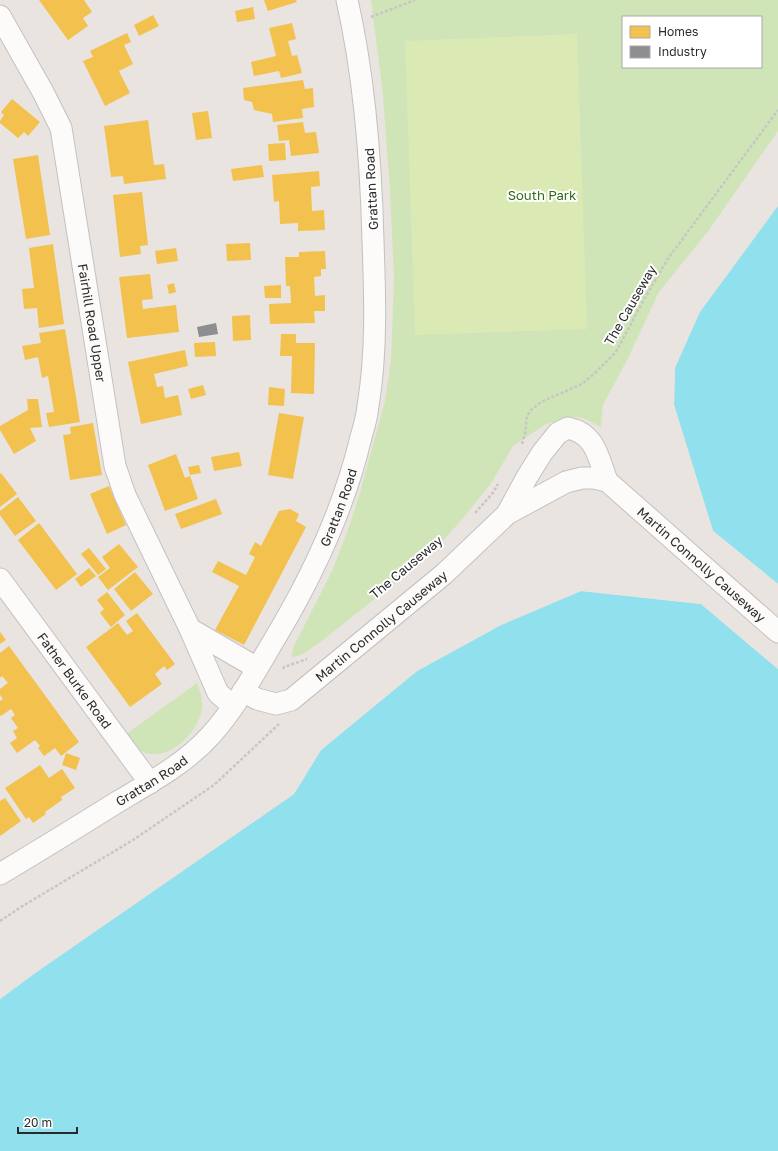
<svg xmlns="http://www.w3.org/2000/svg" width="778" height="1151" font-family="'Golos Text',sans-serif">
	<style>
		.green { fill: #cfe5b7; fill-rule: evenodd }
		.pitch { fill: #dbe9b5 }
		.water { fill: #91e0ed }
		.pier { fill: #e9e4e0 }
		.homes { fill: #f2c14e }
		.industry { fill: #8d8d92 }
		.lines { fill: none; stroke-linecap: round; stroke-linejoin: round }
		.minor-casing { stroke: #c2c1c2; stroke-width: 23 }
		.path { stroke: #c6c6c5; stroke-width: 2.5; stroke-dasharray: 3 2; stroke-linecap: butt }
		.minor { stroke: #fcfbfa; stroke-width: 21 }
		.labels { text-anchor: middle; stroke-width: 4; stroke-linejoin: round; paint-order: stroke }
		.street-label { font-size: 13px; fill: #2a2a2a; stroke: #fff }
		.park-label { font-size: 13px; fill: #326b17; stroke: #fff }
	</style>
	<rect width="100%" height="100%" fill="#e9e4e0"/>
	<g class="green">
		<path d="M 371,0 L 778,0 L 778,131 L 709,230 L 659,292 L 628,358 L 603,405 L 601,427 L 583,418 L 570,417 L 546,424 L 513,446 L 492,482 L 465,516 L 431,554 L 323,640 L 303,654 L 291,658 L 294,646 L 332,571 L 348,530 L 359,496 L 385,401 L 391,360 L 394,278 L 390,191 L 383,95 ZM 623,17 L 761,17 L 761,67 L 623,67 Z"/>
		<path d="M 197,683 C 200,691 203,699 202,707 C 200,731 170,761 146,753 C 137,750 131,742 125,735 Z"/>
	</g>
	<polygon class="pitch" points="577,34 587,329 415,335 405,41"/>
	<g class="water">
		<polygon points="778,206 778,584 713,531 674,405 675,368 700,312"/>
		<polygon points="581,591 701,604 778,669 778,1151 0,1151 0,999 38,971 294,794 321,750 417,671 501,625"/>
	</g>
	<g class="pier">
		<polygon points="675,368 674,405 713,531 778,584 778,586 711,532 672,405 673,373"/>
		<polygon points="580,589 702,602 778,667 778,669 701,604 581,591 501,625 417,671 321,750 294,794 38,971 0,999 0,997 37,969 292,793 320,748 416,669 500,623"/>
	</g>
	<g class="homes">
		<polygon points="39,0 84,0 92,12 83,18 88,26 68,40"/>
		<polygon points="264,0 296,0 297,2 268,11"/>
		<polygon points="253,7 255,19 237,22 235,11"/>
		<polygon points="153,15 159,26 139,36 134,25"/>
		<polygon points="292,23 296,39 288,41 292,56 297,55 302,73 281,78 279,71 254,76 251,62 276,56 269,28"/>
		<polygon points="127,33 131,42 124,45 133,64 119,71 130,93 105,106 83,61 93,57 90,51"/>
		<polygon points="303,80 305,89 313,88 314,107 302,109 303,118 273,122 272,114 254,110 252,102 244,100 243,88"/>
		<polygon points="12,99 40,122 28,136 24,132 18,138 0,123 0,121 4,115 1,112"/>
		<polygon points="208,111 212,138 196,140 192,113"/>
		<polygon points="148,120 154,165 164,164 166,179 124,184 123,176 111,177 104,126"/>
		<polygon points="303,122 305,133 316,132 319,153 291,156 289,140 279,141 277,125"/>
		<polygon points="285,143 286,160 269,161 268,144"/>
		<polygon points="38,155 50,235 26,239 13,159"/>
		<polygon points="262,165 264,177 233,181 231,169"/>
		<polygon points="319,171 320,186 311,187 312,211 324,210 325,230 298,231 298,223 280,224 279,201 274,202 272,175"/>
		<polygon points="142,192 148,245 140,246 141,254 120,257 113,195"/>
		<polygon points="250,243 251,260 227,261 226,244"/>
		<polygon points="53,244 64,324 39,328 37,308 24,309 22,289 34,288 29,248"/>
		<polygon points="176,248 178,261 157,264 155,251"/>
		<polygon points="325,251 326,269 321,269 321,276 314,277 315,296 325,295 325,311 314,311 315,323 270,324 269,304 291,303 290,286 286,286 285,257 299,257 299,252"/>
		<polygon points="150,274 153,299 142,300 143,309 176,305 179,332 127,338 119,277"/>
		<polygon points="174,283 176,292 169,294 167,285"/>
		<polygon points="281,285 281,298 265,298 264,286"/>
		<polygon points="250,315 251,340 233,341 232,316"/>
		<polygon points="65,329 80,422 49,427 46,413 54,412 48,376 42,378 38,357 25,360 22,346 41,343 39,333"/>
		<polygon points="281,334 296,334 296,343 315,343 314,394 291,393 292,356 280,356"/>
		<polygon points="215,342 216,356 195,357 194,343"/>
		<polygon points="185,350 188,366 154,374 157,387 163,386 165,398 178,395 182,415 141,424 128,362"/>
		<polygon points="203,385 206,395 191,399 188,389"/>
		<polygon points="269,387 285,389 284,406 268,405"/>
		<polygon points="27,399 38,399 42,427 30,428 36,441 14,454 0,430 0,426 28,410"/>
		<polygon points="279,413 304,417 293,479 268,475"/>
		<polygon points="93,423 102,475 70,480 63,435 71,434 70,427"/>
		<polygon points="239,452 242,466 214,471 211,457"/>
		<polygon points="176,454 185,478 190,476 198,499 165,511 148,465"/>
		<polygon points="199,465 201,473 190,475 188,467"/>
		<polygon points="1,473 17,494 0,507 0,474"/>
		<polygon points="109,486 126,525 107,534 90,494"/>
		<polygon points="18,497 36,521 15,536 0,515 0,511"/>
		<polygon points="216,499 222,514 181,529 175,514"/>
		<polygon points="290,509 299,514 296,521 306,527 244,645 215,630 239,586 212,572 218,561 246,575 255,557 249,554 255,542 261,546 279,511"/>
		<polygon points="39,523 77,574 56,590 18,540"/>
		<polygon points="119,544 138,567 108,590 98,577 110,568 102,557"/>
		<polygon points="89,548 106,569 98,575 81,554"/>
		<polygon points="89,568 96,576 81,587 75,579"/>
		<polygon points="135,572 153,594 131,611 114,589"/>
		<polygon points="107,592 125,615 111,627 100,613 104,609 97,600"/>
		<polygon points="137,613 175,664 167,670 164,666 155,674 162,684 130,707 86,647 118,623 127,635 133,631 126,621"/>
		<polygon points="0,632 6,640 0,644"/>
		<polygon points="9,646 79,742 61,756 55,748 44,756 38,748 40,746 35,740 17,753 10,743 17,738 13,731 18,728 11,718 15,715 11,709 1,716 0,715 0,701 3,699 0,695 0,689 8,683 2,676 0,678 0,653"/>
		<polygon points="66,753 80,758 76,770 62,765"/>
		<polygon points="40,765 49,778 62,769 75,788 61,797 62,800 45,812 46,814 33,823 29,817 26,819 5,788"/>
		<polygon points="5,798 21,821 0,836 0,801"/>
	</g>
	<polygon class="industry" points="216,323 218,334 199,337 197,327"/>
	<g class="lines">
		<defs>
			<g id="minor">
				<path id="s1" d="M 0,16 L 43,92 L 61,128 L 115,466 L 125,495 L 190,629 L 218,693 L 233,706"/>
				<path id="s2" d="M 507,514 L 527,477 L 542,453 L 558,433 L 568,428 C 596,434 598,457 607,481 L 778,632"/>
				<path id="s3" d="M 0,579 L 150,783"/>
				<polyline points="190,629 257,668"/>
				<path id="s4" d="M 243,691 L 257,699 L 276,704 L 291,700 L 444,574 L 507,514 L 566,482 L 582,478 L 594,478 L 607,481"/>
				<path id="s5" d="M 0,874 C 40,850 79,826 119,801 C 151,782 186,763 211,735 C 236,707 255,672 274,640 C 312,577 344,509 361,437 C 364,427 367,417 368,406 C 377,352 375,296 373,241 C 371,160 365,79 347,0"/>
			</g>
		</defs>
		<use href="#minor" class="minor-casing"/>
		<g class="path">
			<polyline points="371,17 415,0"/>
			<polyline points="522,444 525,434 527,416 531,410 541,402 582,384 595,373 616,352 642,303 667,260 778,110"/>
			<polyline points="475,513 492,494 498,484"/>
			<polyline points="283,669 284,667 307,659"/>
			<polyline points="0,921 21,907 133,840 214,785 279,724"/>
		</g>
		<use href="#minor" class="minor"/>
	</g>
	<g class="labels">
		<g class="street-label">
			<text transform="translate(371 189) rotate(-93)" y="5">Grattan Road</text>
			<text transform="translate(630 305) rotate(-60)" y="5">The Causeway</text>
			<text dy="5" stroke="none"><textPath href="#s1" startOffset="325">Fairhill Road Upper</textPath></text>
			<text dy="5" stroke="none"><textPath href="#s5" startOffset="515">Grattan Road</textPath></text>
			<text dy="5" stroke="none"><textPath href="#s2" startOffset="303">Martin Connolly Causeway</textPath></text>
			<text transform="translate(406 567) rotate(-40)" y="5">The Causeway</text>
			<text dy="5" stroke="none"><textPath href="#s4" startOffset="168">Martin Connolly Causeway</textPath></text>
			<text dy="5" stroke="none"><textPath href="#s3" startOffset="126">Father Burke Road</textPath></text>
			<text dy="5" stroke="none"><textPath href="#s5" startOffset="178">Grattan Road</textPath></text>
		</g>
		<g class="park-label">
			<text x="542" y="200">South Park</text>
		</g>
	</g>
	<rect x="622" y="16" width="140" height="52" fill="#ffffff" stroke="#aaaaaa"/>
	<rect x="630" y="26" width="20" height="12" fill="#f2c14e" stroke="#aaaaaa"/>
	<text x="658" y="36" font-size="12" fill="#2a2a2a">Homes</text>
	<rect x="630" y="46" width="20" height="12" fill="#8d8d92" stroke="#aaaaaa"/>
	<text x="658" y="56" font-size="12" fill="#2a2a2a">Industry</text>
	<path d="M18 1127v6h59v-6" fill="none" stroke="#2a2a2a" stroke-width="2"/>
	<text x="24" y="1127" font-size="12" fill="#2a2a2a" stroke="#ffffff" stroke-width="3" paint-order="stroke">20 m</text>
</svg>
